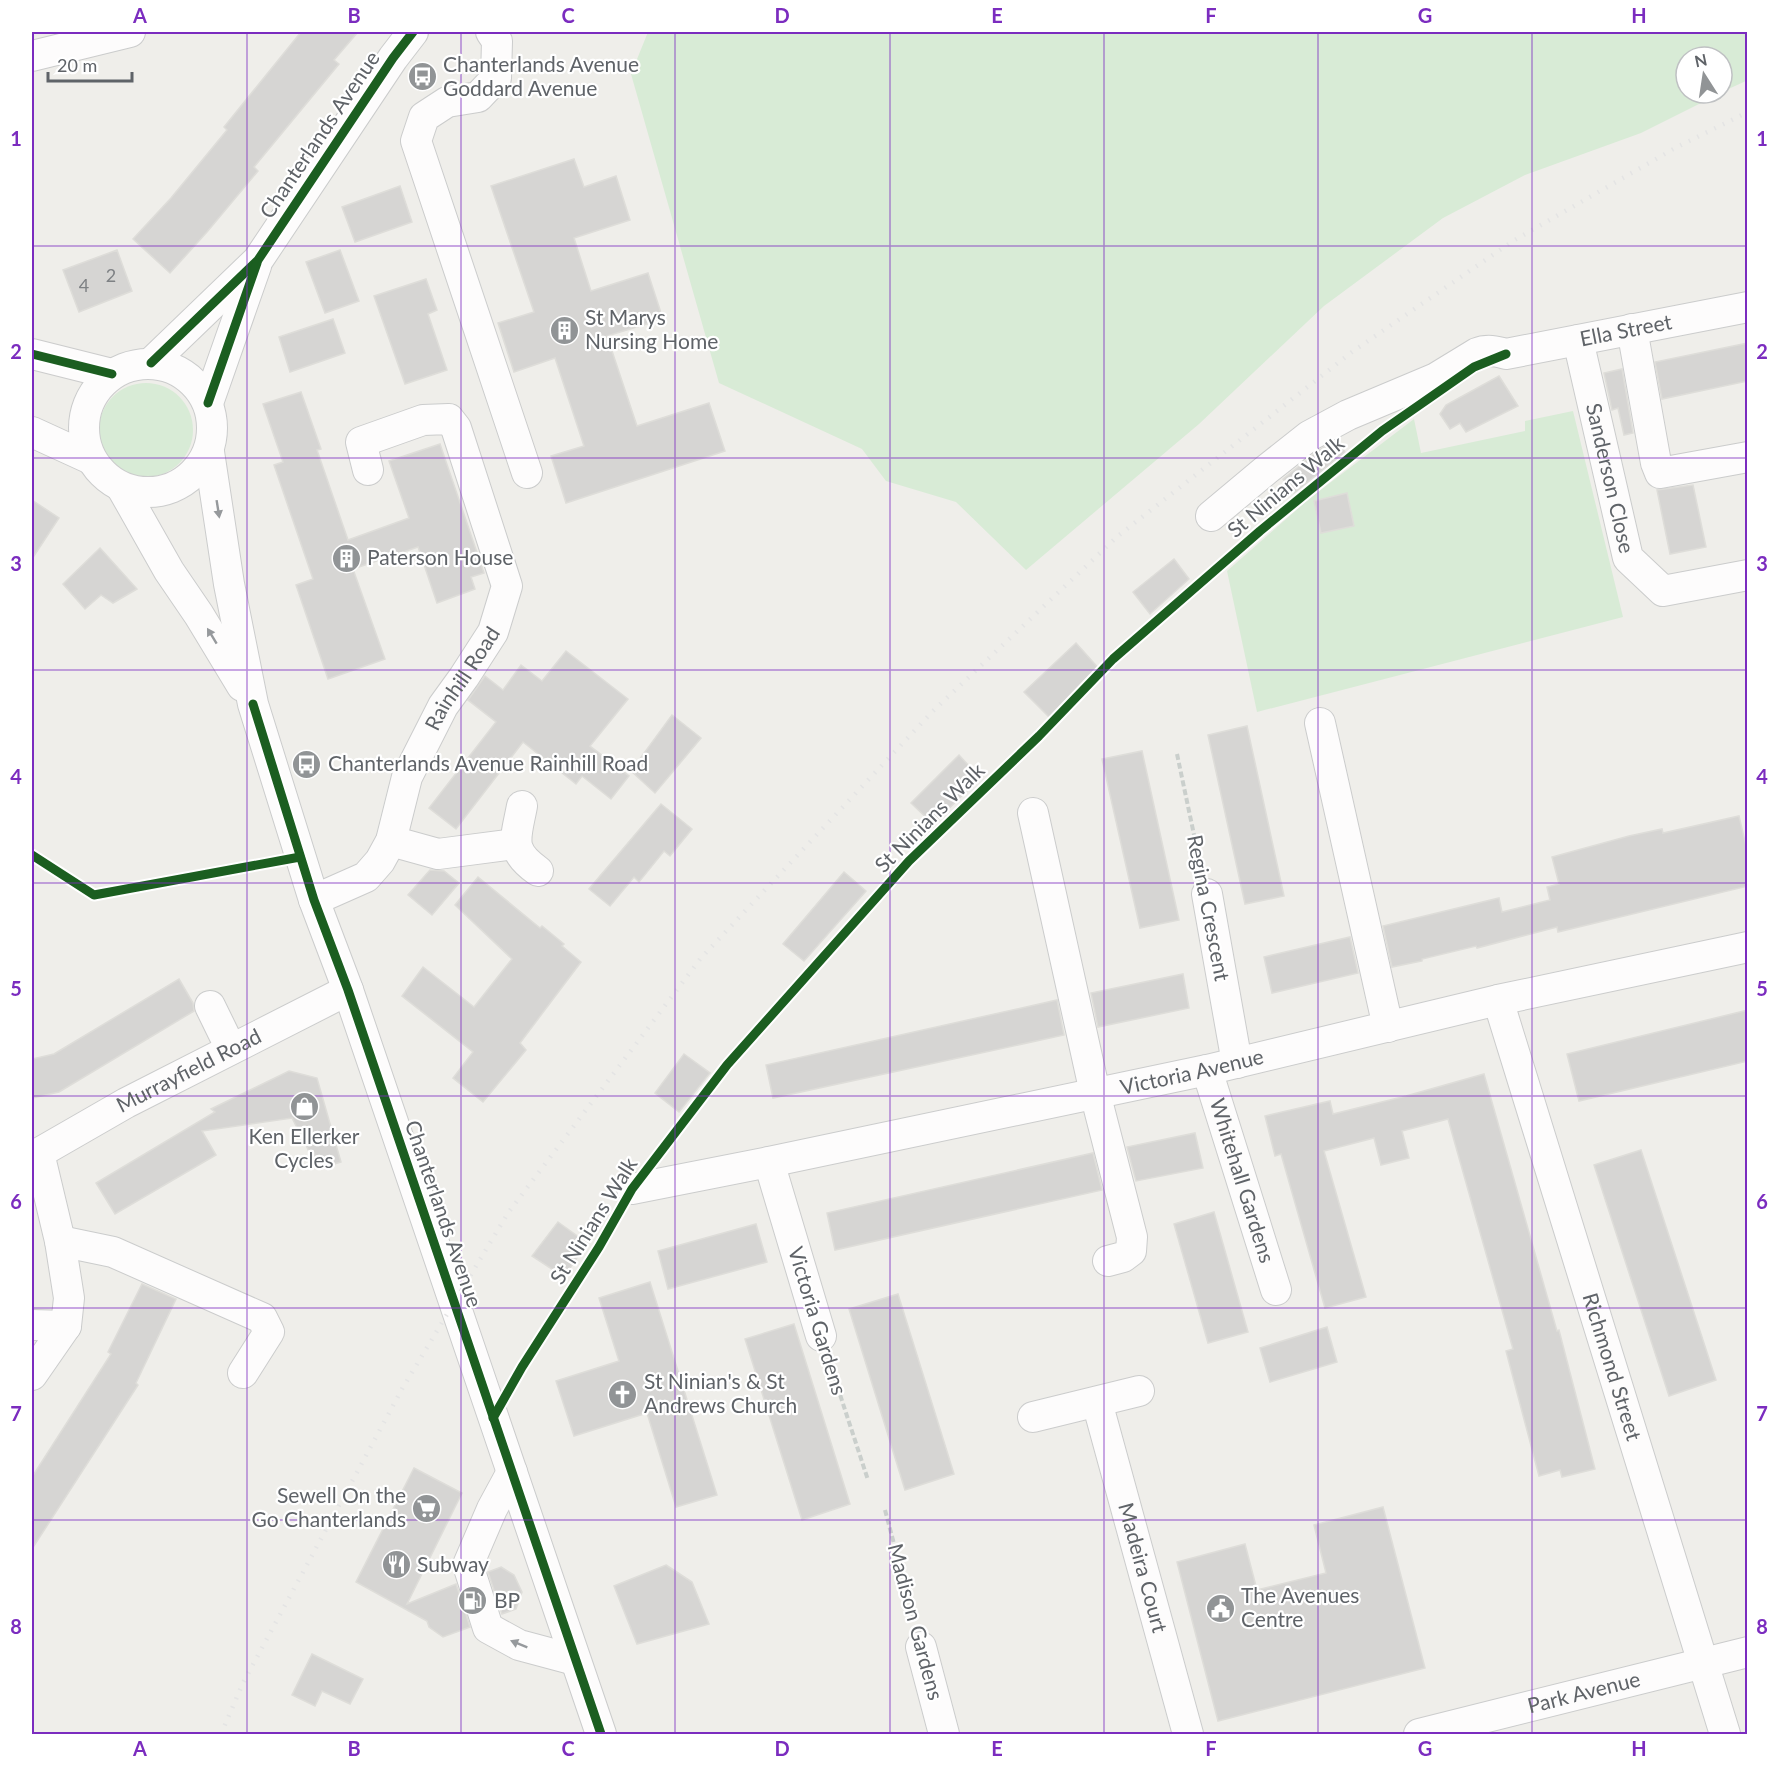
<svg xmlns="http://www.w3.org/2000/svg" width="1779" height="1766" font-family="Lato,sans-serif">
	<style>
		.green { fill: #d8ebd6 }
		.building { fill: #d6d5d3; stroke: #deddd9; stroke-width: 1.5 }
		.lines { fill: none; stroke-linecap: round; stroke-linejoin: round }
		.minor-casing { stroke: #cbcccc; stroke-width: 32 }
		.path { stroke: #cacfcc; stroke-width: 4; stroke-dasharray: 6 3; stroke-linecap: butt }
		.minor { stroke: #fdfcfc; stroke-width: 30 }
		.rail { stroke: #e4e4e4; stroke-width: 4.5; stroke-dasharray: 1.5 8; stroke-linecap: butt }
		.cycleway-casing { stroke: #fff; stroke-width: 13 }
		.cycleway { stroke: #1b5e20; stroke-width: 9 }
		.oneway { fill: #96999c }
		.grid { fill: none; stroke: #7b2cbf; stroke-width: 1.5; stroke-opacity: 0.55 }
		.labels { text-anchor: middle; stroke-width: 4.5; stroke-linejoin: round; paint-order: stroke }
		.number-label { font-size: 18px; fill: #7e8184 }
		.poi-label { font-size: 21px; fill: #5f6368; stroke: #fff; text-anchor: start }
		.street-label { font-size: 21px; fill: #5f6368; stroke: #fff }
		.neatline { fill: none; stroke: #7b2cbf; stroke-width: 2 }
		.grid-label { font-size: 20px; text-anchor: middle; font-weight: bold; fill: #7b2cbf }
	</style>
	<rect width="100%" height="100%" fill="#efeeea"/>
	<g class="green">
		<polygon points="648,32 1747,32 1748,80 1722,92 1722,57 1686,57 1686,93 1721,93 1641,133 1525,175 1443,218 1324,306 1199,424 1026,570 956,502 886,481 862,449 719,383 631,74"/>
		<circle cx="146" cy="430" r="47"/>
		<polygon points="1573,411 1623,617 1257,712 1227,571 1310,498 1414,419 1421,453 1525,431 1525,421"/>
	</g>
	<g class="building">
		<polygon points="301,32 358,32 334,60 339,64 254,167 258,171 207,232 170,273 133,239 171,198 227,130 224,127"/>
		<polygon points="574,159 584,187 616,176 630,220 574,238 591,291 648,273 663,319 607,336 637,426 709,403 725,451 566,503 551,456 584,446 555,358 514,372 498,323 534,312 491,186"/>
		<polygon points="400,186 412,222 355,242 342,207"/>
		<polygon points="117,250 132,291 79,312 63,270"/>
		<polygon points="340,250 359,301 325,313 306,262"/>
		<polygon points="426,279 437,310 428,314 447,370 405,384 374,296"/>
		<polygon points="333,319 345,353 290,372 279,337"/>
		<polygon points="1748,343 1748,381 1662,399 1655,362"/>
		<polygon points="1622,369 1633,433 1624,435 1618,408 1612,410 1604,373"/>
		<polygon points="1499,376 1518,406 1466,432 1460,423 1450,429 1440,414 1446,405"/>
		<polygon points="301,392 321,449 317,450 348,540 409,518 389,461 440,444 484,573 471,577 475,589 437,603 418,547 353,569 385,659 328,679 296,585 313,579 274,465 283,462 263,404"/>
		<polygon points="1337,440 1345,452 1294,493 1283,479 1319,450"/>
		<polygon points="1693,485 1706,547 1670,554 1657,490"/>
		<polygon points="1347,493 1354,526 1321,533 1314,501"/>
		<polygon points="32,500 59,518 32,559"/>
		<polygon points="100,548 137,589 113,603 101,595 85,609 63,584"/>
		<polygon points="1174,559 1189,579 1150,614 1133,592"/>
		<polygon points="1076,643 1101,671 1053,721 1024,692"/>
		<polygon points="566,651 628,699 590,746 629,776 611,799 582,776 576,784 523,742 456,829 429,808 496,722 468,700 485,676 503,690 521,665 542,681"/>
		<polygon points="672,715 701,738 655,793 631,771"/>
		<polygon points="1247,726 1284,896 1245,904 1208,735"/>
		<polygon points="1142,751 1179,920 1140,928 1102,759"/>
		<polygon points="959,755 980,778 933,824 911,803"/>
		<polygon points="661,804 692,829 670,856 664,851 639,882 634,877 610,906 589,889"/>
		<polygon points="1739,816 1748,854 1748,886 1558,932 1557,927 1477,948 1476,946 1422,959 1422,961 1392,967 1383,926 1499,898 1502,912 1550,900 1547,887 1559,884 1552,857 1629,836 1662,829 1663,833"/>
		<polygon points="430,870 444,871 459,883 432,915 408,895"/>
		<polygon points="844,872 866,891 804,961 783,944"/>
		<polygon points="478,877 540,928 542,926 564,944 562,946 581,962 520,1043 526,1050 483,1102 453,1078 473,1052 402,996 423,967 474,1007 512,959 455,905"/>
		<polygon points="1350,937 1358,973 1272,993 1264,957"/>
		<polygon points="1183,974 1189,1008 1098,1027 1091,993"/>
		<polygon points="179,979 193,1003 194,1011 59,1092 32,1098 32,1059 54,1054"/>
		<polygon points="1057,1000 1064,1035 773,1098 766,1065"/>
		<polygon points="1748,1010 1748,1061 1579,1101 1567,1054"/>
		<polygon points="684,1054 710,1073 679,1112 655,1093"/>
		<polygon points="289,1071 317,1078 341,1162 318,1169 292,1118 202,1131 216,1155 115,1214 96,1183 215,1112 211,1109"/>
		<polygon points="1484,1074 1557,1331 1559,1330 1595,1469 1562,1477 1560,1470 1539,1476 1506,1351 1513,1349 1448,1119 1402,1131 1409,1158 1381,1165 1374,1138 1324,1151 1366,1297 1325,1308 1281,1154 1275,1156 1265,1116 1330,1101 1333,1114 1406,1096"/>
		<polygon points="1195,1133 1203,1168 1136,1181 1127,1147"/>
		<polygon points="1641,1150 1716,1380 1669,1396 1594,1165"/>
		<polygon points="1093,1153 1102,1190 835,1250 827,1213"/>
		<polygon points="1214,1212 1248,1332 1208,1343 1174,1224"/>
		<polygon points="558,1222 587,1243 564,1277 532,1256"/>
		<polygon points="756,1224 767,1262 668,1289 658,1251"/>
		<polygon points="650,1282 717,1495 676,1507 647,1413 574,1436 556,1381 619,1361 599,1298"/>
		<polygon points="142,1284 176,1299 136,1383 138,1385 32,1549 32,1477 111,1354 108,1352"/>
		<polygon points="898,1294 954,1474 905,1490 849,1309"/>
		<polygon points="794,1324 850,1504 802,1520 745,1339"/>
		<polygon points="1327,1327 1337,1362 1270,1382 1260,1348"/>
		<polygon points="414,1468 462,1493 407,1604 456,1584 470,1627 443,1637 429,1627 427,1621 356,1582"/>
		<polygon points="1383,1507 1425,1668 1218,1721 1177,1562 1245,1544 1257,1590 1326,1573 1314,1525"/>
		<polygon points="666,1565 692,1582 709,1624 637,1644 614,1586"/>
		<polygon points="501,1567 514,1575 522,1592 516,1609 502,1614 488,1572"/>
		<polygon points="312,1654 363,1679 350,1704 322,1691 315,1706 292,1695"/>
	</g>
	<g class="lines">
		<defs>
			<g id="minor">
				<polyline points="491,32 497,41 496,78 478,97 447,102 424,117 416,141 527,473"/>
				<polyline points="32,56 130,32"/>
				<polyline points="1632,329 1656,463 1660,473 1748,457"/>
				<path id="s1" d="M 1578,340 L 1628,558 L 1663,591 L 1748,575"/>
				<polyline points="32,354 112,374"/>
				<polyline points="151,363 258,260 393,58 413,32"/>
				<circle cx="148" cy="428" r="64"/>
				<polyline points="208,403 256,266"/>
				<polyline points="32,432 91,459"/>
				<polyline points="209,452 229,584 253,704 314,900 348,990 601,1734"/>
				<polyline points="122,488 169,571 199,615 242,686"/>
				<path id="s2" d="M 1211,516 L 1266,470 L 1309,436 L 1348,415 L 1436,378 L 1477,353 C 1487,349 1496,351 1506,354 L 1748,307"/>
				<polyline points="1320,723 1388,1027"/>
				<path d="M 522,806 C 516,838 508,850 538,871"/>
				<polyline points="1033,813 1095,1093 1132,1237 1131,1251 1123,1257 1108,1261"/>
				<polyline points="391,841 438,854 515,844"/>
				<polyline points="1207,894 1237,1063"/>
				<path id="s3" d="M 314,900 L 366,877 L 380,861 L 391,841 L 407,777 L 443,706 L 464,677 L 493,632 L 507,586 L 456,428 L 449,419 L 423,420 L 361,442 L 368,470"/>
				<path id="s4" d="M 1498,1000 L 1725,1734"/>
				<polyline points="210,1006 231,1049"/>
				<path id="s5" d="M 1207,1070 L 1276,1290"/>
				<path id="s6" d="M 32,1154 L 39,1153 L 126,1103 L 348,990"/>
				<polyline points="769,1162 821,1336"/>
				<path id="s7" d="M 632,1189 L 769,1162 L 1207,1070 L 1498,1000 L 1748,947"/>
				<polyline points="60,1241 113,1252 262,1318 269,1332 243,1373"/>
				<polyline points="32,1325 66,1326"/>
				<polyline points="32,1375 66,1326 69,1298 60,1241 39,1153"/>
				<path id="s8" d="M 1097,1402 L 1188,1734"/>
				<polyline points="1033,1417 1139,1391"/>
				<polyline points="512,1472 492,1509 468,1565 488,1628 519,1645 575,1660"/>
				<polyline points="921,1647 944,1734"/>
				<path id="s9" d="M 1419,1734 L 1748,1652"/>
			</g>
		</defs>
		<use href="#minor" class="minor-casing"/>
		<g class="path">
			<polyline points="1177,754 1201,868"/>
			<polyline points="829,1361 868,1480"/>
			<polyline points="885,1510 914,1619"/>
		</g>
		<use href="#minor" class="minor"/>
		<polyline class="rail" points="221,1734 243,1683 402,1389 508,1213 701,958 933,711 1118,536 1352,352 1513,241 1677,147 1748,112"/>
		<defs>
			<g id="cycleway">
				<polyline points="32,354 112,374"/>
				<polyline points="151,363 258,260 393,58 413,32"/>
				<polyline points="208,403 257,263"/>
				<polyline points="253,704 314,900 348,990 601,1734"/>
				<polyline points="32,855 94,895 300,857"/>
				<polyline points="493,1418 522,1367 599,1247 632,1189 727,1065 909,861 1039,736 1113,659 1260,531 1382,431 1474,367 1506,354"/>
			</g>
		</defs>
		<use href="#cycleway" class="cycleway-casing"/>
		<use href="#cycleway" class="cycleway"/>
	</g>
	<defs><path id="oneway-solid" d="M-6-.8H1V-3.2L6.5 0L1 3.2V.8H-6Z" transform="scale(1.5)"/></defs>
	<g class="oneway">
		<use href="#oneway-solid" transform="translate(218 509) rotate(81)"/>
		<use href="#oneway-solid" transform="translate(212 636) rotate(-121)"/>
		<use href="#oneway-solid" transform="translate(519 1644) rotate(-158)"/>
	</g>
	<path class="grid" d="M 247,32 L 247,1734M 461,32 L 461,1734M 675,32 L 675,1734M 890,32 L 890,1734M 1104,32 L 1104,1734M 1318,32 L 1318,1734M 1532,32 L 1532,1734M 32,246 L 1748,246M 32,458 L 1748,458M 32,670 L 1748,670M 32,883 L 1748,883M 32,1096 L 1748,1096M 32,1308 L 1748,1308M 32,1520 L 1748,1520"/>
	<defs>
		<symbol id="bus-disc" viewBox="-11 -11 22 22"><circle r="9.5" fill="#919496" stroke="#fff"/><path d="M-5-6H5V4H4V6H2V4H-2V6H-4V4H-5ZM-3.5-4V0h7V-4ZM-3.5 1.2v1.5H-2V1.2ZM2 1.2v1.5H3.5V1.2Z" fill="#fff"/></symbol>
		<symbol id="building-disc" viewBox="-11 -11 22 22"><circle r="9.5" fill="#919496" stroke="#fff"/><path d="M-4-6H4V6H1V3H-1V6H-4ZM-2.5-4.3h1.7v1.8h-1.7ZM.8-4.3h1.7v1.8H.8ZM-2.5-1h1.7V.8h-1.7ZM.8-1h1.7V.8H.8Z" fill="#fff"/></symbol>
		<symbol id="shop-disc" viewBox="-11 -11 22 22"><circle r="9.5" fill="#919496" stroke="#fff"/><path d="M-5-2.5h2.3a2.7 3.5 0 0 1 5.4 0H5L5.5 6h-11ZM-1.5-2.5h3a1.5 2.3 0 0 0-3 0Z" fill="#fff"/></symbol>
		<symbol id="church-disc" viewBox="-11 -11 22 22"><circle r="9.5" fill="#919496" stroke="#fff"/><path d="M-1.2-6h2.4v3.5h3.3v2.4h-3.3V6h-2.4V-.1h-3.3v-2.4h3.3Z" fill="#fff"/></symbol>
		<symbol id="supermarket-disc" viewBox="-11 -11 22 22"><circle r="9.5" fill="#919496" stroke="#fff"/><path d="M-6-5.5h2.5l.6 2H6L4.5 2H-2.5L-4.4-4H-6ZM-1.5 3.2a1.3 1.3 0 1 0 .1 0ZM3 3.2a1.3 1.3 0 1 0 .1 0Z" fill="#fff"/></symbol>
		<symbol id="restaurant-disc" viewBox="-11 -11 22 22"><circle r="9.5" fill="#919496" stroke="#fff"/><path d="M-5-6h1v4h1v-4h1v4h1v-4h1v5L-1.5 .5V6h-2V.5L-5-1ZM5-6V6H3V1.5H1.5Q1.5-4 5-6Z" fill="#fff"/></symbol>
		<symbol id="fuel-disc" viewBox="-11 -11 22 22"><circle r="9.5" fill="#919496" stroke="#fff"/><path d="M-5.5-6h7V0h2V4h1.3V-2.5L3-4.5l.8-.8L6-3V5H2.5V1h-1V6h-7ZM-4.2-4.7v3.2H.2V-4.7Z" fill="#fff"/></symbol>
		<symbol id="civic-disc" viewBox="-11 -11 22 22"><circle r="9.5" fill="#919496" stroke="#fff"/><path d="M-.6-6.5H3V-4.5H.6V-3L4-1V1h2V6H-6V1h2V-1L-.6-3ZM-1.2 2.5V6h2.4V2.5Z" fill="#fff"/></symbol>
	</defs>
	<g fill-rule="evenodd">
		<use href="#bus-disc" x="406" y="60" width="33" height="33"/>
		<use href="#building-disc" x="548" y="314" width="33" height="33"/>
		<use href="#building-disc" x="330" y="542" width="33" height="33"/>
		<use href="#bus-disc" x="290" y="748" width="33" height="33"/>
		<use href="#shop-disc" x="288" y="1090" width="33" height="33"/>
		<use href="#church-disc" x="606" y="1378" width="33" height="33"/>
		<use href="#supermarket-disc" x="410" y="1492" width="33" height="33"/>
		<use href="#restaurant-disc" x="380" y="1548" width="33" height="33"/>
		<use href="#fuel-disc" x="456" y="1584" width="33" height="33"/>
		<use href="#civic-disc" x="1204" y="1592" width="33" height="33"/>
	</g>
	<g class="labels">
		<g class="number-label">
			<text x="111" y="282">2</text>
			<text x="84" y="292">4</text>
		</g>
		<g class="poi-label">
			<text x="443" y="72">Chanterlands Avenue<tspan x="443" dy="24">Goddard Avenue</tspan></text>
			<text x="585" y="325">St Marys<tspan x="585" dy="24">Nursing Home</tspan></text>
			<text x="367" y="565">Paterson House</text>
			<text x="328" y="771">Chanterlands Avenue Rainhill Road</text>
			<text x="304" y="1144" text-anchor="middle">Ken Ellerker<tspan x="304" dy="24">Cycles</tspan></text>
			<text x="644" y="1389">St Ninian's &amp; St<tspan x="644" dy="24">Andrews Church</tspan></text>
			<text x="406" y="1503" text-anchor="end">Sewell On the<tspan x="406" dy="24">Go Chanterlands</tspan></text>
			<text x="417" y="1572">Subway</text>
			<text x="1241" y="1603">The Avenues<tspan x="1241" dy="24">Centre</tspan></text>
			<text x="494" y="1608">BP</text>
		</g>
		<g class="street-label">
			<text transform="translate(320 135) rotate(-56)" y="7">Chanterlands Avenue</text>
			<text dy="7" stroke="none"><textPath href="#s2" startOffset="466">Ella Street</textPath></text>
			<text dy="7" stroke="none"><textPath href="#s1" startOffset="142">Sanderson Close</textPath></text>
			<text transform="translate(1286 487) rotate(-40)" y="7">St Ninians Walk</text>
			<text dy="7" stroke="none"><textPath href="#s3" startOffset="280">Rainhill Road</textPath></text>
			<text transform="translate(930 818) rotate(-45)" y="7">St Ninians Walk</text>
			<text transform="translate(1208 908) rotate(79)" y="7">Regina Crescent</text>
			<text dy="7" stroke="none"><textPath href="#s6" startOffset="178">Murrayfield Road</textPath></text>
			<text dy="7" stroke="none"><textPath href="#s7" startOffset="572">Victoria Avenue</textPath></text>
			<text dy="7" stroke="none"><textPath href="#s5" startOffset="116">Whitehall Gardens</textPath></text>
			<text transform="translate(443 1214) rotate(71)" y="7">Chanterlands Avenue</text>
			<text transform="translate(594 1221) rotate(-58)" y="7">St Ninians Walk</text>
			<text transform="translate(817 1321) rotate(73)" y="7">Victoria Gardens</text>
			<text dy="7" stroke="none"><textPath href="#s4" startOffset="384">Richmond Street</textPath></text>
			<text dy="7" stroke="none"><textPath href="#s8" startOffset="172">Madeira Court</textPath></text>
			<text transform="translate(915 1622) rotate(75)" y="7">Madison Gardens</text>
			<text dy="7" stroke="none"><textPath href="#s9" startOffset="170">Park Avenue</textPath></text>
		</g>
	</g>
	<rect width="1779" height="1766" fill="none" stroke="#ffffff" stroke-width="66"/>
	<g transform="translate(1704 75) rotate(348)"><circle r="28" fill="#ffffff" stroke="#bfc1c3" stroke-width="1.5"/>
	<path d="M0-4.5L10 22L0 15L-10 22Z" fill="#919496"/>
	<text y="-9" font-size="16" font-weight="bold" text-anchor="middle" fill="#5f6368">N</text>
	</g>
	<path d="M48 72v9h84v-9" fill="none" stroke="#5f6368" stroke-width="3"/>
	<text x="57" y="72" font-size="18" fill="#5f6368" stroke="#ffffff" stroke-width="4.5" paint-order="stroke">20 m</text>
	<rect x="33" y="33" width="1713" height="1700" class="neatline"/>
	<g class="grid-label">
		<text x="140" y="23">A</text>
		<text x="354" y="23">B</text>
		<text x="568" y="23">C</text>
		<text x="782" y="23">D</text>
		<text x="997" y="23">E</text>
		<text x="1211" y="23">F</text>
		<text x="1425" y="23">G</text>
		<text x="1639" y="23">H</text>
		<text x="16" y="146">1</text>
		<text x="1762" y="146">1</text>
		<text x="16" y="359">2</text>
		<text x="1762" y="359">2</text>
		<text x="16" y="571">3</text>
		<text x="1762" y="571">3</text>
		<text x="16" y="784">4</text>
		<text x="1762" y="784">4</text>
		<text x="16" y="996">5</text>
		<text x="1762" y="996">5</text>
		<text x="16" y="1209">6</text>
		<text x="1762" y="1209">6</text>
		<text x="16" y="1421">7</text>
		<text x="1762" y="1421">7</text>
		<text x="16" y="1634">8</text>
		<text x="1762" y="1634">8</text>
		<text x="140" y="1756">A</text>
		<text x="354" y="1756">B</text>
		<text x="568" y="1756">C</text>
		<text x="782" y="1756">D</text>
		<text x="997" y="1756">E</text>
		<text x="1211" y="1756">F</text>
		<text x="1425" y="1756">G</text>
		<text x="1639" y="1756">H</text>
	</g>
</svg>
